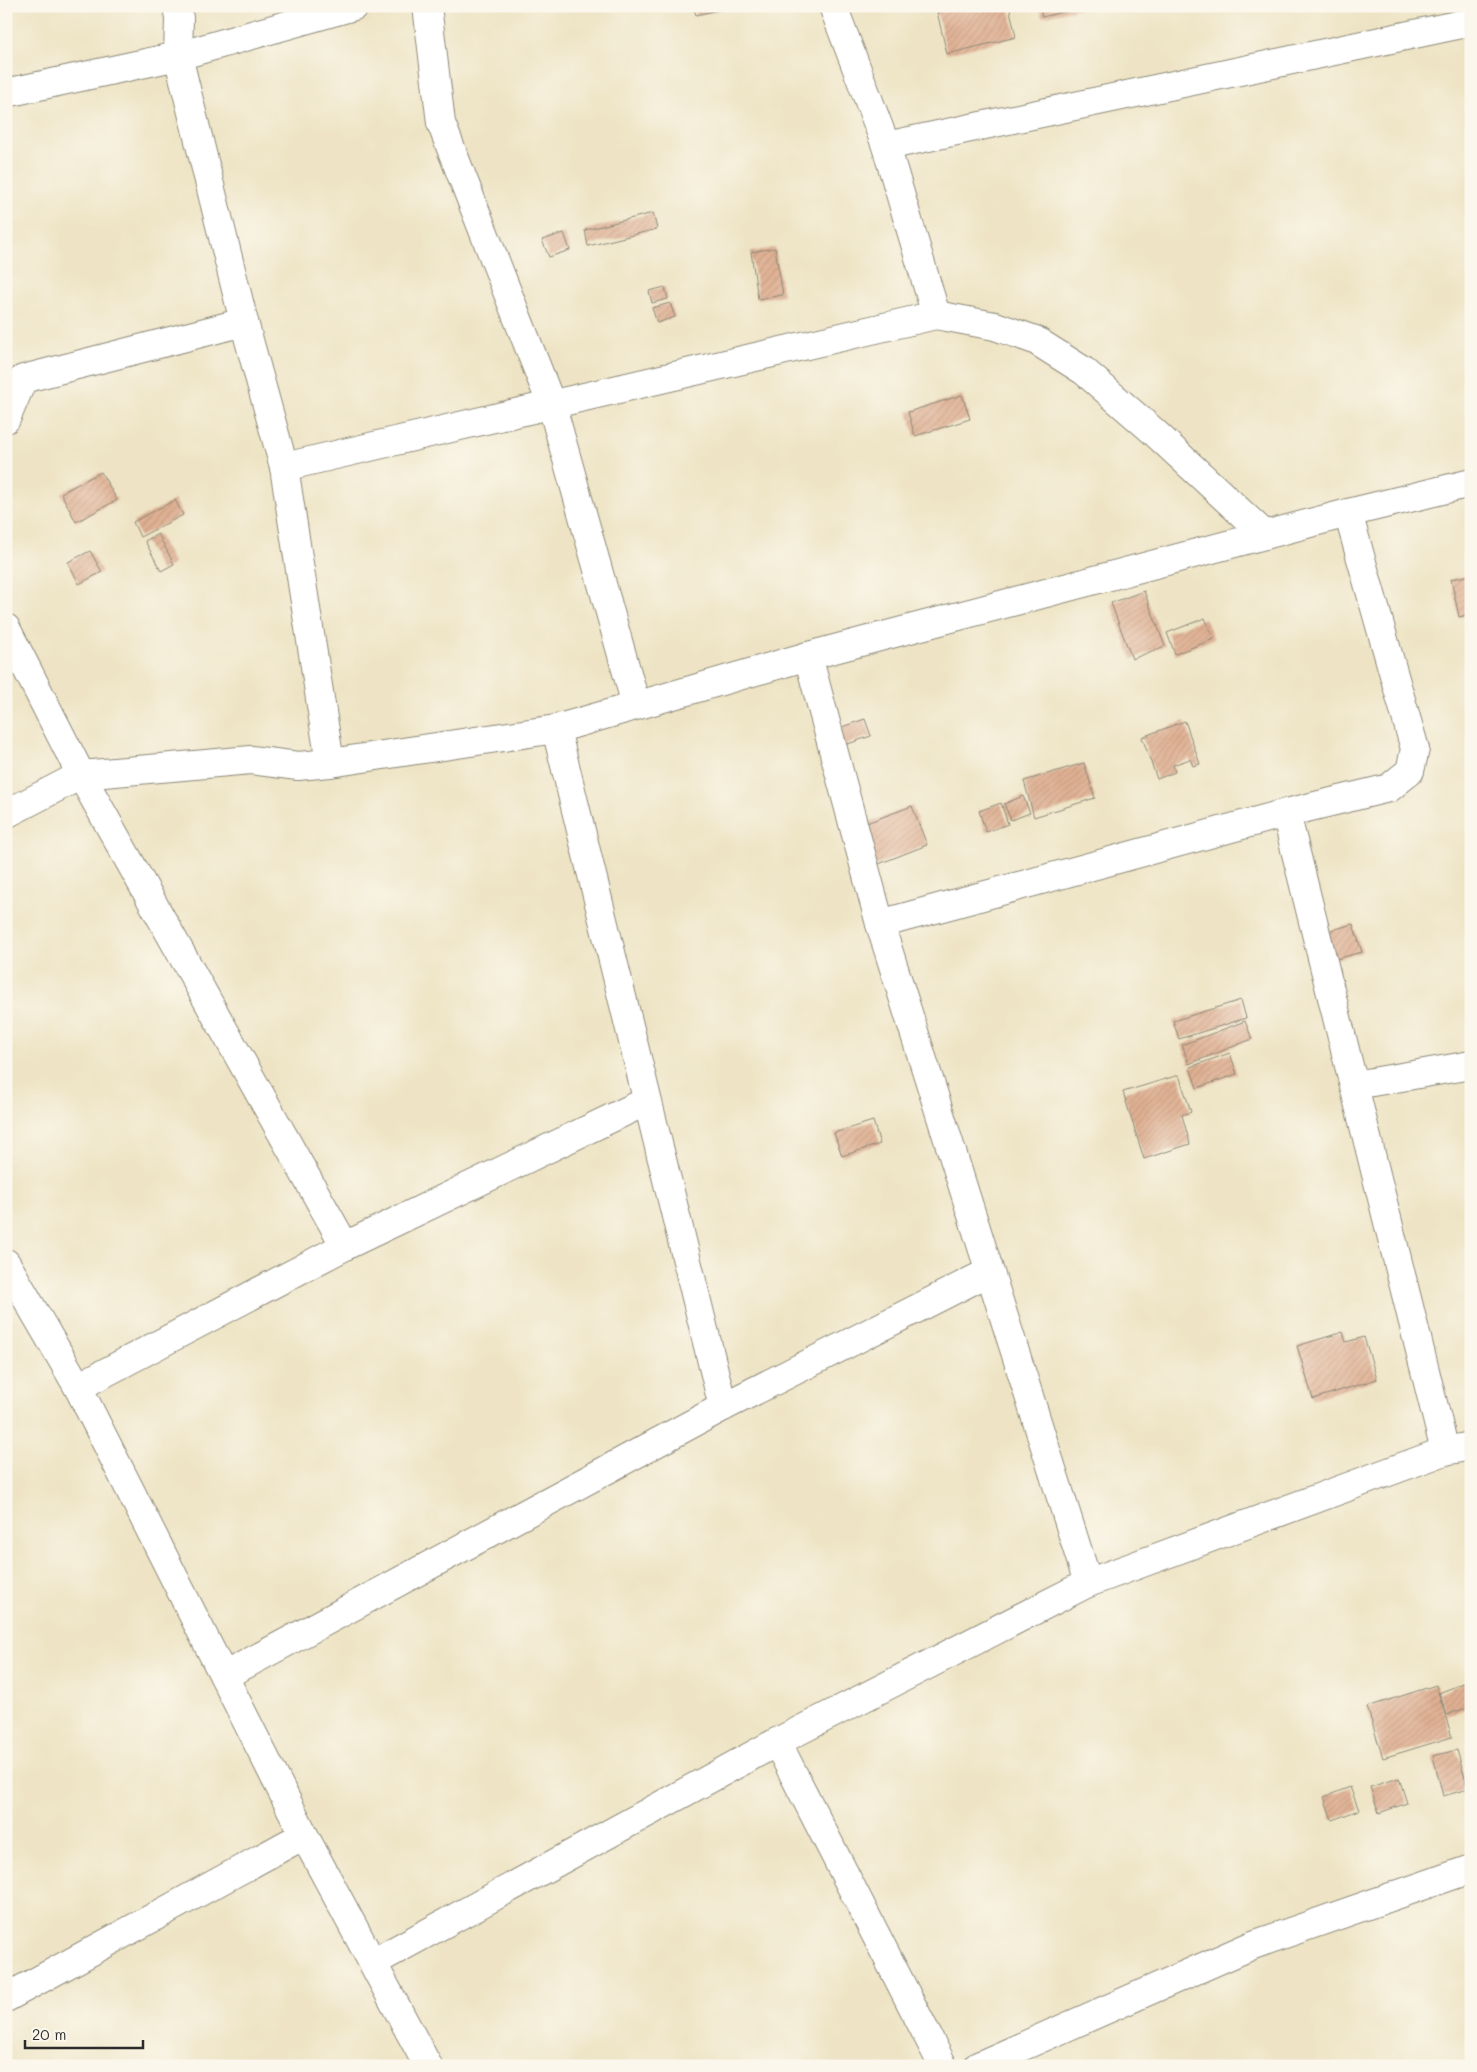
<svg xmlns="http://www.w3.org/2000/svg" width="1477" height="2072" font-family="Mali,sans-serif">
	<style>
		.building { fill: url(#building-hatch) }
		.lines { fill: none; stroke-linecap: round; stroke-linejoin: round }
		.minor-casing { stroke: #8c8878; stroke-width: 30 }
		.tertiary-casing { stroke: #8c8878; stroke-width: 30 }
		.minor { stroke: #fff; stroke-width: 28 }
		.tertiary { stroke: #fff; stroke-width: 28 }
	</style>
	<defs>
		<pattern id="building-hatch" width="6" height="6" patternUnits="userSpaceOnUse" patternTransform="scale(1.25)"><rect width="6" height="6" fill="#e0b193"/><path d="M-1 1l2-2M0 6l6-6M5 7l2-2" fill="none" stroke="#c0987f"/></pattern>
	</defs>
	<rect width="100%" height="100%" fill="#fbf7ec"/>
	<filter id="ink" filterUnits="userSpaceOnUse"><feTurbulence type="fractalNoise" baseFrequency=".02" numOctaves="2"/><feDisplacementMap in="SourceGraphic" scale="10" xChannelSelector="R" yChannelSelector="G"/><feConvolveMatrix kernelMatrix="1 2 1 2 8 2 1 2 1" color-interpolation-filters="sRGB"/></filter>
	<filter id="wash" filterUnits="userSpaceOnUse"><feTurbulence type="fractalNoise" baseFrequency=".0096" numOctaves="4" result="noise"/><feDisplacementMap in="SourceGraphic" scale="20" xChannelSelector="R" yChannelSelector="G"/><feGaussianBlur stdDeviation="1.12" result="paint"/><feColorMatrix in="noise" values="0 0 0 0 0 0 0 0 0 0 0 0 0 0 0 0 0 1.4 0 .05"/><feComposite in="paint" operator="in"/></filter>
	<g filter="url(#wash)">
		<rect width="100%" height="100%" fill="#eee4c5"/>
		<g id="blocks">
			<g class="building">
				<polygon points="693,6 731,6 731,7 696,15"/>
				<polygon points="960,6 1009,6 1016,37 947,54 937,12"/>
				<polygon points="1039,6 1084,6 1084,7 1042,17"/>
				<polygon points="653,213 657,229 588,246 585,230"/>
				<polygon points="564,233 570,250 549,257 542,240"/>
				<polygon points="775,248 783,295 758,299 751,252"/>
				<polygon points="665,287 668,299 652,303 649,291"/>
				<polygon points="670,303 675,317 657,323 652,308"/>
				<polygon points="962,395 970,419 915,436 908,412"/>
				<polygon points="101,472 117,500 76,522 61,493"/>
				<polygon points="175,500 183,515 140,537 133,522"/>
				<polygon points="158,534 174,564 161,571 145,541"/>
				<polygon points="90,551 102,572 79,584 68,562"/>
				<polygon points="1471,575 1471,614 1459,617 1451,579"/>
				<polygon points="1144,591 1165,646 1132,659 1111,603"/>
				<polygon points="1205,618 1214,639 1175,654 1167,633"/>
				<polygon points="865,719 871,736 836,748 830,731"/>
				<polygon points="1185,721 1200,764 1193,766 1190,759 1173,765 1175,772 1157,779 1142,737"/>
				<polygon points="1084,763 1095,798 1034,817 1024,781"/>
				<polygon points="1023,796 1030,813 1011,820 1004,804"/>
				<polygon points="1001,803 1008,824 986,832 979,811"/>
				<polygon points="912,806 927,845 871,867 856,827"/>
				<polygon points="1353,924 1362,952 1332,960 1325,932"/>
				<polygon points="1241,1000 1246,1018 1179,1039 1173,1021"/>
				<polygon points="1245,1021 1252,1039 1189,1064 1182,1045"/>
				<polygon points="1230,1053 1237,1074 1197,1088 1190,1067"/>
				<polygon points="1179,1075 1191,1112 1182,1115 1190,1144 1144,1159 1123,1092"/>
				<polygon points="873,1121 880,1144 842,1156 834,1133"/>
				<polygon points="1343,1332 1346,1342 1364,1337 1377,1379 1313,1399 1297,1346"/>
				<polygon points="1471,1680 1471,1706 1447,1715 1439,1693"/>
				<polygon points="1436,1685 1452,1737 1383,1758 1367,1707"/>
				<polygon points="1457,1750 1468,1789 1443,1796 1433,1756"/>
				<polygon points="1399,1778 1407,1803 1379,1813 1370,1787"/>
				<polygon points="1350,1787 1359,1810 1332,1820 1324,1797"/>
			</g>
		</g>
	</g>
	<g filter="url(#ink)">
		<use href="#blocks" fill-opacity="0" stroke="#8c8878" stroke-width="1"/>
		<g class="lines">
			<defs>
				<g id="minor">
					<polyline points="177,6 179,18 178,56 244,322 284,467 330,763 556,729 808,656 1348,513 1471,483"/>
					<polyline points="427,6 441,123 552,406 636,705"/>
					<polyline points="6,93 178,56 354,6"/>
					<polyline points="886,146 1471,22"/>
					<polyline points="936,315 995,326 1035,340 1084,371 1153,431 1265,535"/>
					<polyline points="6,419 23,379 244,322"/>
					<polyline points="284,467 936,315 886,146 833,6"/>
					<polyline points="6,628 81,775 345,1246"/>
					<polyline points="808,656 880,924 1088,1583"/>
					<polyline points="556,729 723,1407"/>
					<polyline points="1286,813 1445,1451"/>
					<polyline points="6,814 81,775 251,760 298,766 330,763"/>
					<polyline points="880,924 1286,813 1389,788 1410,771 1415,749 1348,513"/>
					<polyline points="1355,1085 1471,1065"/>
					<polyline points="78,1387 345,1246 647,1101"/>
					<polyline points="224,1676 723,1407 989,1272"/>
					<polyline points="777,1742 943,2066"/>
					<polyline points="6,1998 304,1835"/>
					<polyline points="978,2066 1253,1945 1471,1869"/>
				</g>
				<g id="tertiary">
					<polyline points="6,1263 78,1387 304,1835 428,2066"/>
					<polyline points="374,1962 777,1742 1088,1583 1445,1451 1471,1446"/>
				</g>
			</defs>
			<use href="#minor" class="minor-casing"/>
			<use href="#tertiary" class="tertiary-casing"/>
			<use href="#minor" class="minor"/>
			<use href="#tertiary" class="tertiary"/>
		</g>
	</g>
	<rect width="1477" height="2072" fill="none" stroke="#fbf7ec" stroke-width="25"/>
	<path d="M25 2040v8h118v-8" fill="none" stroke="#2b2b2b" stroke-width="2.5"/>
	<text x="32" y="2040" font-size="15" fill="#2b2b2b" stroke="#fbf7ec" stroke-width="4" paint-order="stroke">20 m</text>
</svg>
